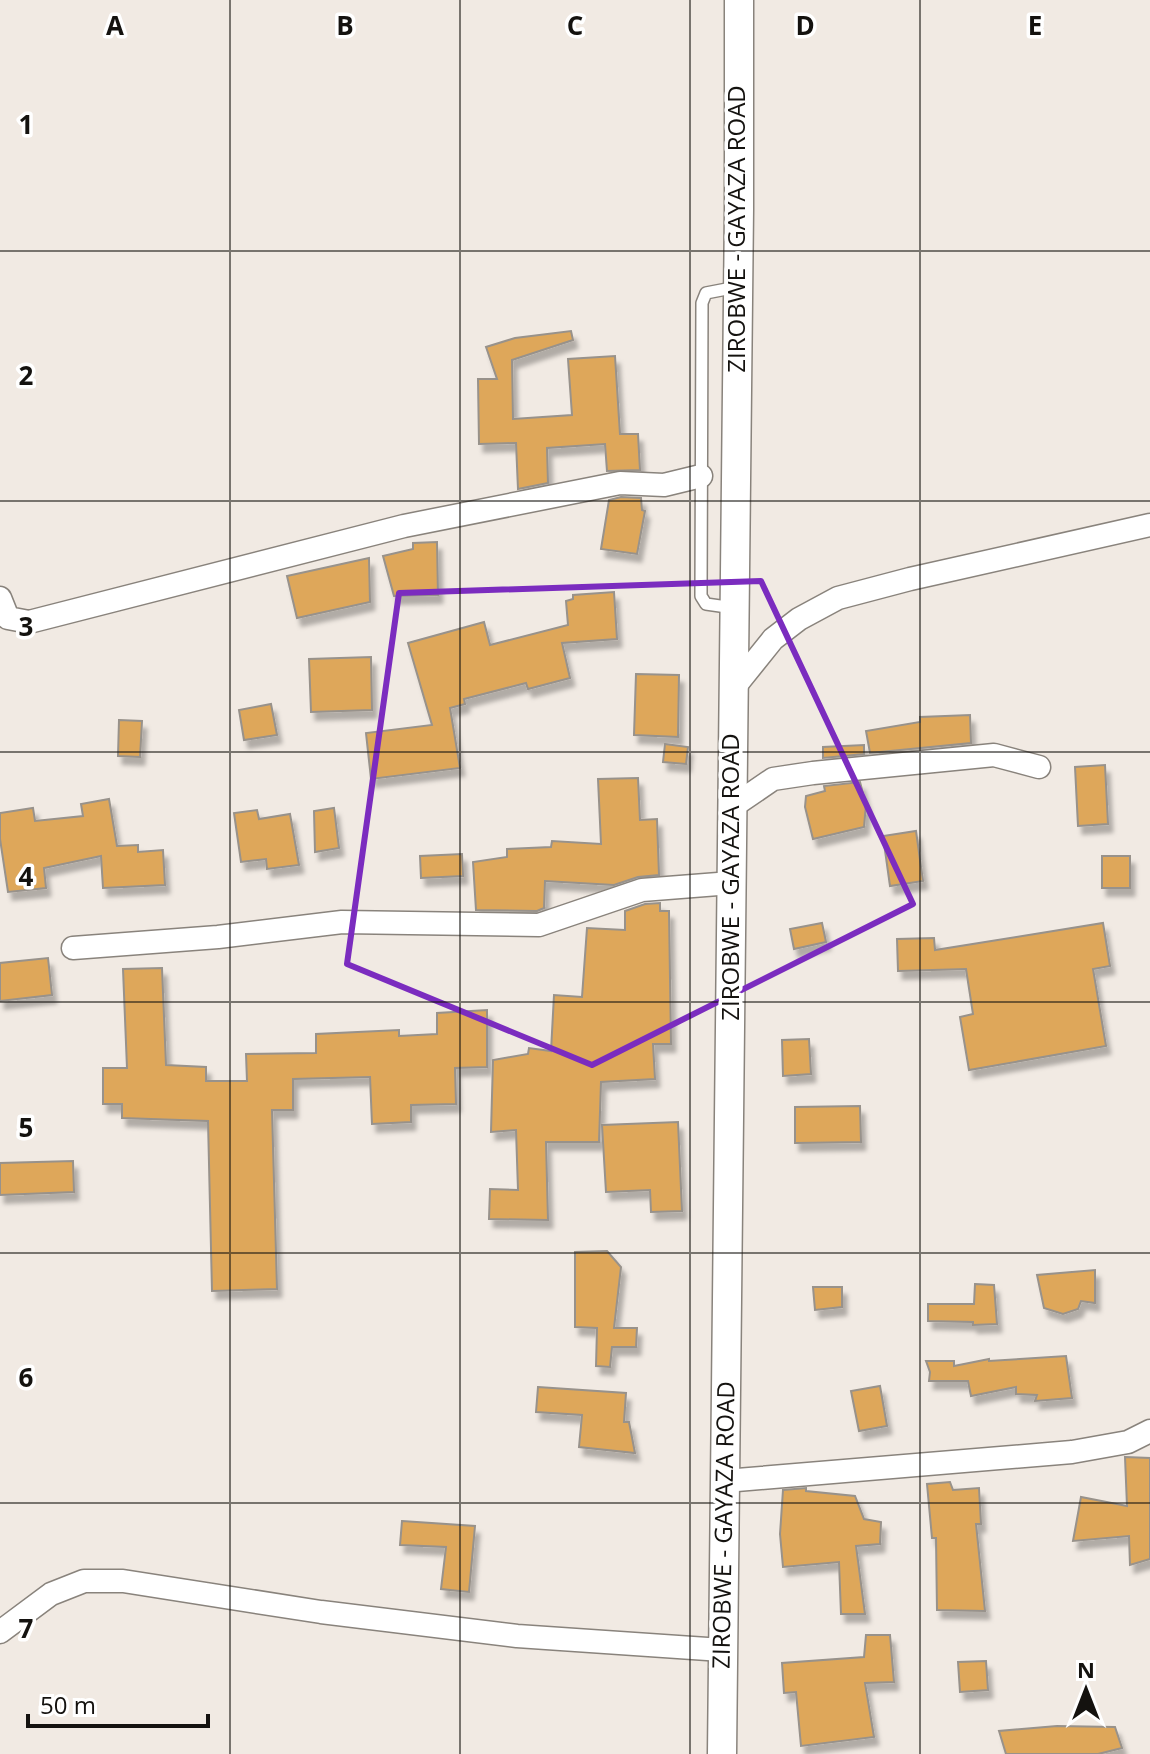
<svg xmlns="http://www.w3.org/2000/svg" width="1150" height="1754" font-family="'Open Sans',sans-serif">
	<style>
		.building { fill: #dea75a; stroke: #98928b; stroke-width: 2; filter: url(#shadow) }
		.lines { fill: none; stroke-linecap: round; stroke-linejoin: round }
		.service-casing { stroke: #89837c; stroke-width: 14 }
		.minor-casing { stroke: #89837c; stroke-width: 25 }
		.tertiary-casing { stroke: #89837c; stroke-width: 31 }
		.service { stroke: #fff; stroke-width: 11 }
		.minor { stroke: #fff; stroke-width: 22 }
		.tertiary { stroke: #fff; stroke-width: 28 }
		.marked { fill: none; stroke: #7b2cbf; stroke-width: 6; stroke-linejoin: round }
		.grid { fill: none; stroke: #14120f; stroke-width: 2; stroke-opacity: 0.55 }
		.labels { text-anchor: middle; stroke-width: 7; stroke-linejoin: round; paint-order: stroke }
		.street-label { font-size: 24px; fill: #14120f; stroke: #fff }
		.grid-label { font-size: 26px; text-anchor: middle; font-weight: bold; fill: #14120f; stroke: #fff; stroke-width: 7; stroke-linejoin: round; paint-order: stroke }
	</style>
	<defs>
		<filter id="shadow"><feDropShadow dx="4.5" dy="8" stdDeviation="2" flood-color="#0004"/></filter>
	</defs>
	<rect width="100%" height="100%" fill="#f1eae3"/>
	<g class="building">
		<polygon points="571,331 573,340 512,360 513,419 572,415 568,359 615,356 620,434 638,434 640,470 607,471 605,444 547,448 548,483 518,489 516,443 479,444 478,379 497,379 486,347 515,338"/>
		<polygon points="621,497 641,498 642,510 645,511 637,554 601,549 609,500"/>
		<polygon points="437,542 438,595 394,596 383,556 413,549 413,543"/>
		<polygon points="369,558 370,602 297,618 287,576"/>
		<polygon points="614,592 617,639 562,643 570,678 528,689 526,683 464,699 465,704 450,708 460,768 371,779 366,733 432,725 408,643 484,622 490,645 568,625 566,601 573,599 573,595"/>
		<polygon points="371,657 372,710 311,712 309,659"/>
		<polygon points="636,674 679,675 678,737 634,735"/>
		<polygon points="271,704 277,735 244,740 239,710"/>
		<polygon points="970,715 971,743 870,753 866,731 920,722 920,717"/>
		<polygon points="119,720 142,721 140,757 118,756"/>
		<polygon points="665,744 688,747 686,764 663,762"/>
		<polygon points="864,745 864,754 823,758 823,747"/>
		<polygon points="1105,765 1108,824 1078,826 1075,767"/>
		<polygon points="638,778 640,820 657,819 659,875 638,877 614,885 545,881 544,908 537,911 476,910 473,862 507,857 507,849 551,847 552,841 601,844 598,779"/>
		<polygon points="860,782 866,804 864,827 813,839 805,807 806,796 825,791 824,786"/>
		<polygon points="109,799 117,846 138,845 138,852 163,850 165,885 103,888 101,856 44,868 46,888 8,892 0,839 0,813 33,808 35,821 83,816 81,804"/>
		<polygon points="334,808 339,848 315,852 314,811"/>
		<polygon points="257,810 259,819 290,814 299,865 267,869 266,859 241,862 234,813"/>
		<polygon points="916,831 923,881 890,886 883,836"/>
		<polygon points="462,854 463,876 421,878 420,856"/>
		<rect x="1102" y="856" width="28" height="32"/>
		<polygon points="660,903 660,911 669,911 671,1044 653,1044 655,1079 601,1082 599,1142 546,1142 548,1220 489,1219 490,1189 518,1190 516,1130 491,1132 493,1060 528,1054 529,1048 551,1051 554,995 582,997 587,928 625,930 625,911 645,904"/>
		<polygon points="822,923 826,942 794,949 790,929"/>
		<polygon points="1103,923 1110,966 1093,969 1106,1046 969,1070 960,1017 973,1014 966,969 898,971 897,939 934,938 935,950"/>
		<polygon points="48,958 52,995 0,1001 0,963"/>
		<polygon points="162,968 166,1065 206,1067 206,1081 247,1081 246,1054 316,1053 316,1034 399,1030 399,1036 437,1034 437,1013 487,1010 487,1067 455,1068 456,1104 411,1105 411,1122 372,1124 370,1077 293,1079 293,1110 272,1110 277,1289 212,1291 208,1121 122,1118 122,1104 103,1104 103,1068 127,1068 123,969"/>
		<polygon points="809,1039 811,1074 783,1076 782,1040"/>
		<polygon points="860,1106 861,1142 795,1143 795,1107"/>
		<polygon points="678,1122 682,1211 651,1212 650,1190 606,1192 602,1125"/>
		<polygon points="73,1161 74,1192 0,1195 0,1163"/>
		<polygon points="607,1251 621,1267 614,1328 637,1328 636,1347 612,1347 610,1367 596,1366 597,1328 575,1327 575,1252"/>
		<polygon points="1095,1270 1095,1303 1081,1301 1078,1309 1063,1314 1044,1308 1037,1275"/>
		<polygon points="975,1284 994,1285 997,1324 973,1325 973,1322 928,1321 928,1304 974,1304"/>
		<polygon points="813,1287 842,1287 842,1307 815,1310"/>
		<polygon points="1066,1356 1072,1398 1035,1401 1037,1395 1016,1394 1016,1387 971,1396 968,1381 929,1381 930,1372 926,1361 954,1361 954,1366 989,1359 989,1361"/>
		<polygon points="880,1386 887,1426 859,1431 851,1391"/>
		<polygon points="538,1387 626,1393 624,1422 629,1422 635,1453 579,1447 582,1415 536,1412"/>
		<polygon points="1125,1457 1150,1458 1150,1559 1130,1565 1129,1536 1073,1541 1081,1497 1127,1506"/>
		<polygon points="950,1482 953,1490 979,1488 981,1524 976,1524 985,1611 937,1610 936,1538 932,1538 927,1484"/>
		<polygon points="806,1488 806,1491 855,1496 864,1519 881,1522 880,1544 856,1546 865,1614 841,1614 839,1562 783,1567 780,1534 783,1490"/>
		<polygon points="402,1521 475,1526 469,1592 441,1589 446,1547 400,1545"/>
		<polygon points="866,1635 890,1635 894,1682 865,1683 874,1737 801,1746 796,1692 784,1693 782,1663 864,1657"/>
		<polygon points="986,1661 988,1690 960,1692 958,1662"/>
		<polygon points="1057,1726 1115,1727 1122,1748 1098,1754 1006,1754 999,1731"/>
	</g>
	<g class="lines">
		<defs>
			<polyline id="service" points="734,608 706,604 701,596 702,303 706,293 737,287"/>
			<g id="minor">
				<polyline points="0,598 8,618 29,622 404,526 620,483 664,485 701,476"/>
				<polyline points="732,690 773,639 799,619 838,598 910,579 1150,525"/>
				<polyline points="732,807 773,779 813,773 994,755 1039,767"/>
				<polyline points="73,948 218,937 342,922 539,925 642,890 731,883"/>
				<polyline points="725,1481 1072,1452 1128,1442 1150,1431"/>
				<polyline points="0,1632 51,1594 84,1581 123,1581 321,1612 517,1636 722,1650"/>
			</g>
			<polyline id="tertiary" points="722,1754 739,209 739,0"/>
		</defs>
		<use href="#service" class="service-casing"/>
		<use href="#minor" class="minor-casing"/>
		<use href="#tertiary" class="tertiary-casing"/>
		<use href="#service" class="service"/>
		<use href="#minor" class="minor"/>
		<use href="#tertiary" class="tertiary"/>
	</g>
	<path class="marked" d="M 761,581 L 913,904 L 592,1065 L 347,964 L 399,593 Z"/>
	<path class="grid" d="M 230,0 L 230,1754M 460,0 L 460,1754M 690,0 L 690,1754M 920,0 L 920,1754M 0,251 L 1150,251M 0,501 L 1150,501M 0,752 L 1150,752M 0,1002 L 1150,1002M 0,1253 L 1150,1253M 0,1503 L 1150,1503"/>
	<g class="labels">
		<g class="street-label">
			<text transform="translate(737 229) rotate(-90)" y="8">ZIROBWE - GAYAZA ROAD</text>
			<text transform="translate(731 877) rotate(-90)" y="8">ZIROBWE - GAYAZA ROAD</text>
			<text transform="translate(724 1525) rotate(-89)" y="8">ZIROBWE - GAYAZA ROAD</text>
		</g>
	</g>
	<g class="grid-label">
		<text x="115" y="35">A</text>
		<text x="345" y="35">B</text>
		<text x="575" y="35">C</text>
		<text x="805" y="35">D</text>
		<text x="1035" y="35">E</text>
		<text x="26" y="134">1</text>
		<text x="26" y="385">2</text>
		<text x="26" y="636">3</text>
		<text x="26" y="886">4</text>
		<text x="26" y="1137">5</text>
		<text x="26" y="1387">6</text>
		<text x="26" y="1638">7</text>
	</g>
	<g transform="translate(1086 1690)" stroke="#ffffff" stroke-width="6" paint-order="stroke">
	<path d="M0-6L14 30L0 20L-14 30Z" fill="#14120f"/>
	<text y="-12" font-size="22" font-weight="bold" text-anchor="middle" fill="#14120f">N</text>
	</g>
	<path d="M28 1714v12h180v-12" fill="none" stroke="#14120f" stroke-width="4"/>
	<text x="40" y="1714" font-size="24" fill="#14120f" stroke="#ffffff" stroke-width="6" paint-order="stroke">50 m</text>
</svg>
